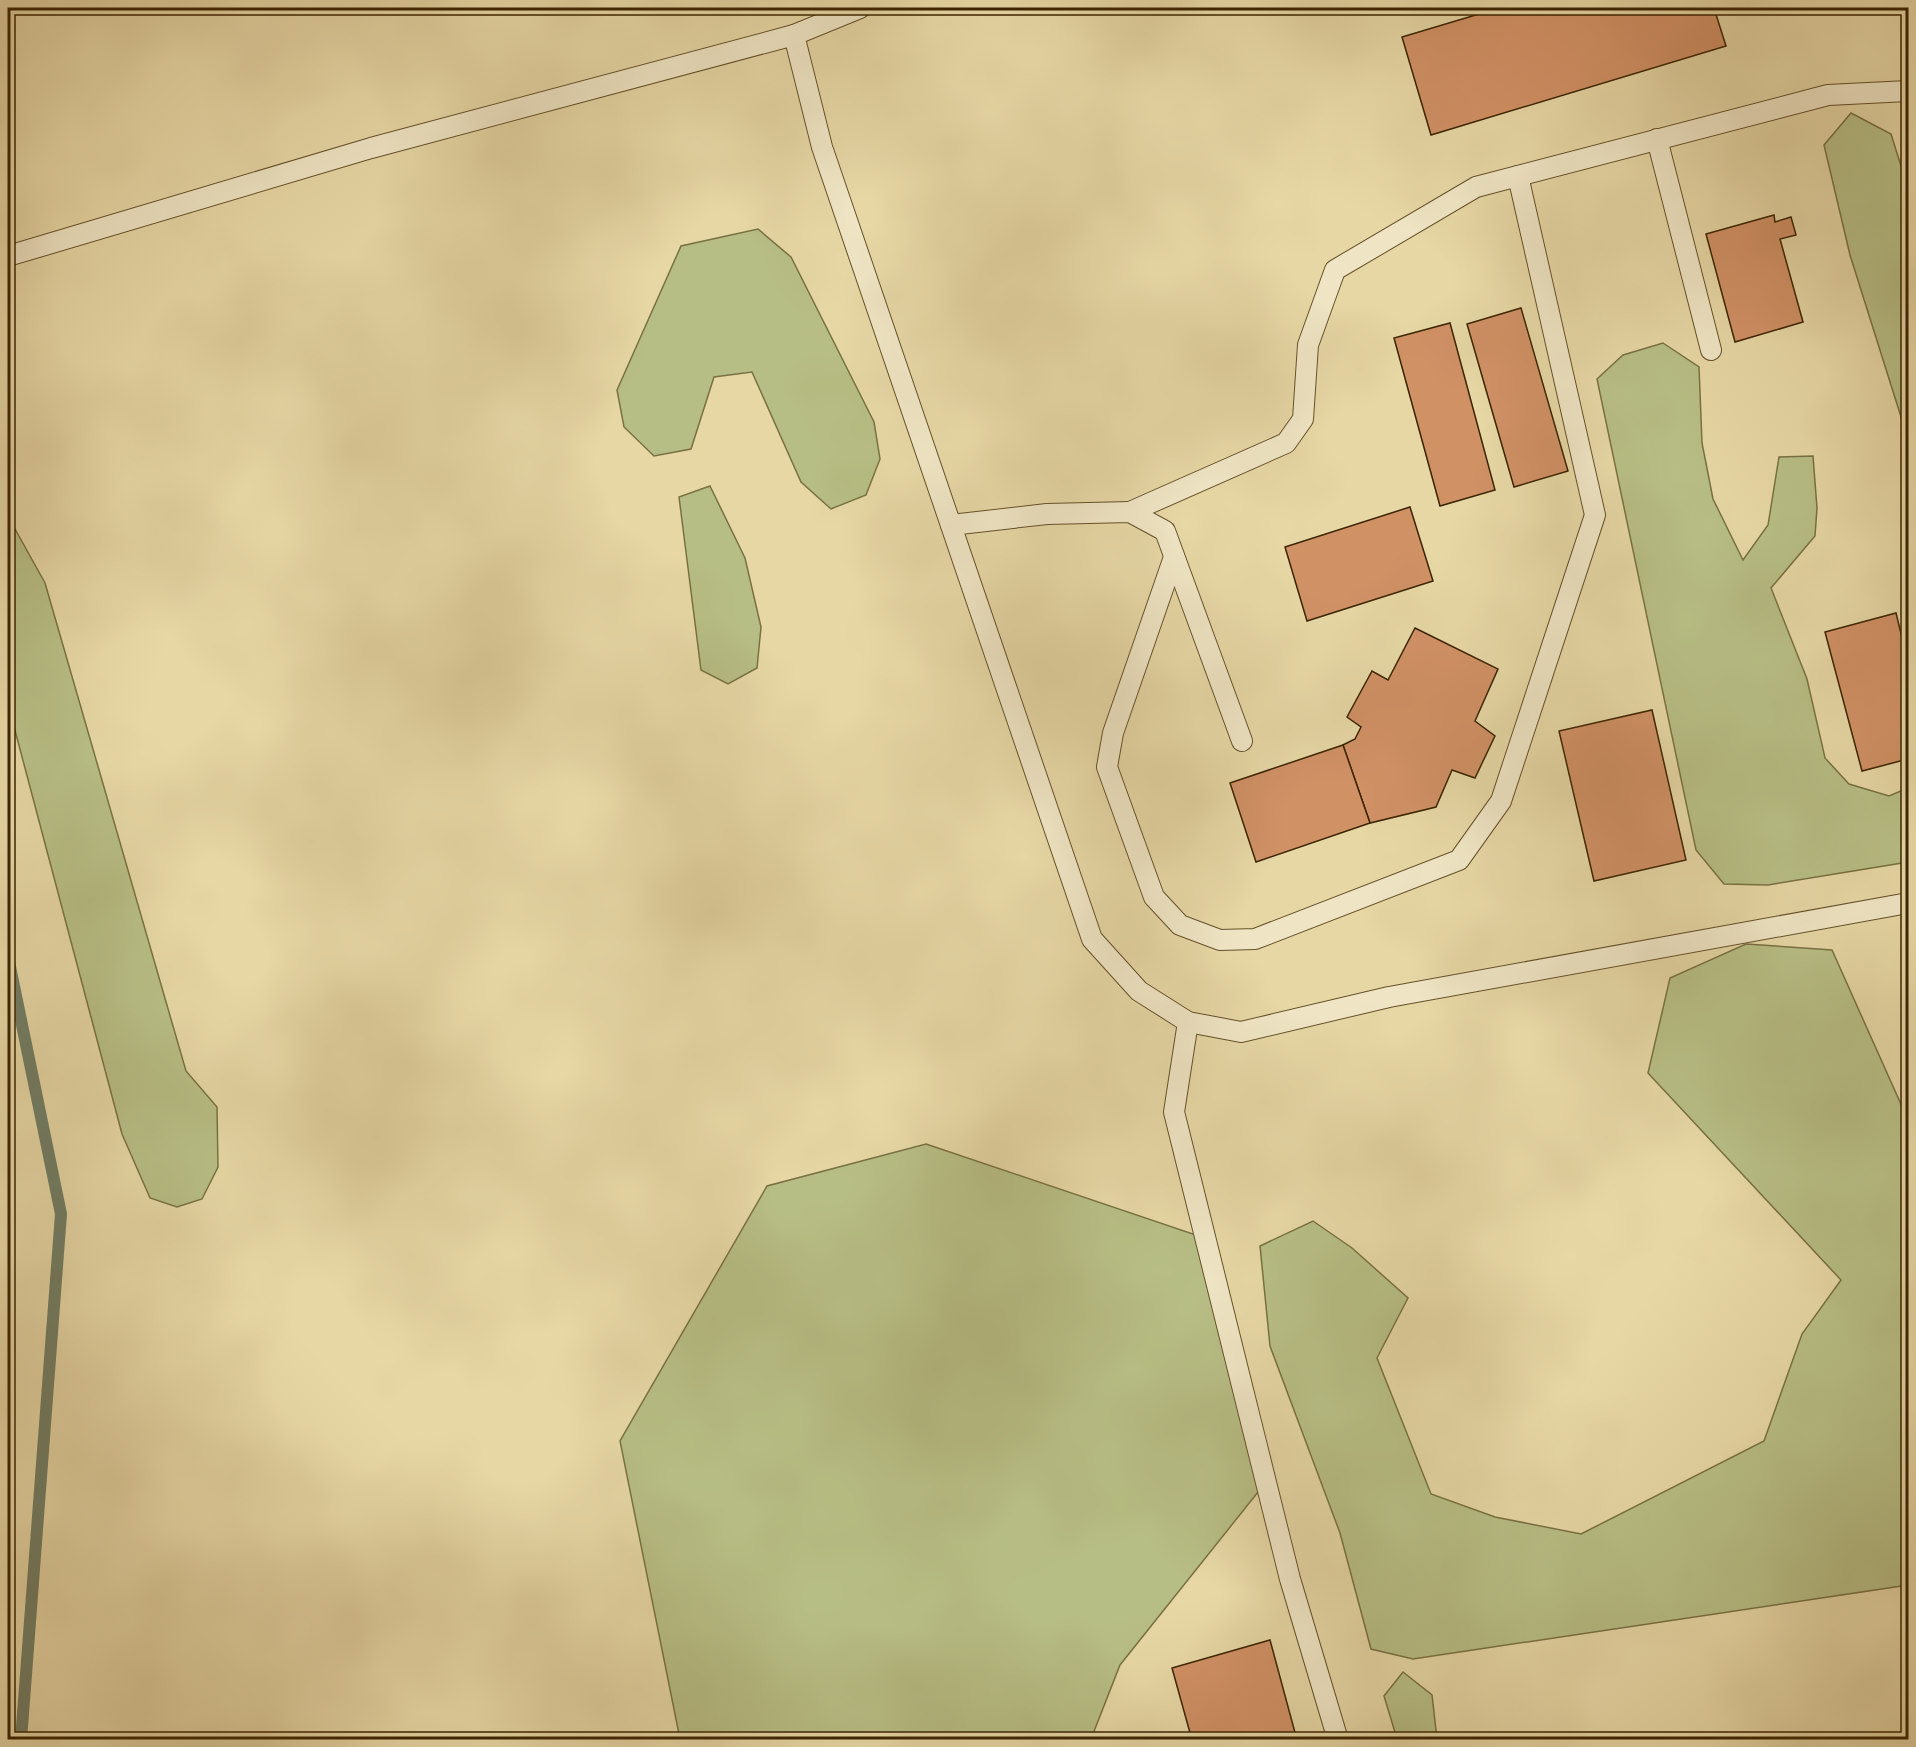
<svg xmlns="http://www.w3.org/2000/svg" width="1916" height="1747" font-family="'Gentium Book Plus',serif">
	<style>
		.green { fill: #b7be85; stroke: #797143; stroke-width: 1.5 }
		.lines { fill: none; stroke-linecap: round; stroke-linejoin: round }
		.stream { stroke: #727e65; stroke-width: 12 }
		.building { fill: #d09165; stroke: #3b2401; stroke-width: 1.5 }
		.service-casing { stroke: #66512a; stroke-width: 22 }
		.service { stroke: #efe5c4; stroke-width: 20 }
	</style>
	<rect width="100%" height="100%" fill="#e6d7a5"/>
	<filter id="stains"><feTurbulence type="fractalNoise" baseFrequency=".00333" numOctaves="4"/><feColorMatrix values="0 0 0 0 .2 0 0 0 0 .09 0 0 0 0 .02 0 0 0 .5 -.17"/></filter>
	<radialGradient id="worn" r=".72"><stop offset=".6" stop-color="#630" stop-opacity="0"/><stop offset="1" stop-color="#630" stop-opacity=".3"/></radialGradient>
	<g class="green">
		<polygon points="1851,113 1891,134 1908,188 1908,439 1850,255 1824,145"/>
		<polygon points="758,229 791,257 874,422 880,459 866,495 831,509 801,482 752,372 714,377 691,449 654,456 624,427 617,390 681,246"/>
		<polygon points="1663,343 1699,367 1702,443 1713,499 1743,560 1768,525 1779,457 1813,456 1817,508 1815,536 1771,588 1807,679 1825,758 1849,784 1889,796 1908,788 1908,862 1768,885 1724,884 1696,850 1597,379 1623,355"/>
		<polygon points="710,486 745,558 761,627 757,668 728,684 701,670 679,497"/>
		<polygon points="8,525 15,529 45,583 186,1071 217,1107 218,1167 202,1199 177,1207 150,1198 122,1134 8,704"/>
		<polygon points="1746,944 1832,950 1908,1120 1908,1585 1413,1659 1371,1649 1340,1533 1270,1346 1260,1246 1313,1221 1352,1248 1408,1298 1377,1358 1431,1494 1495,1517 1581,1534 1764,1441 1802,1334 1841,1280 1648,1073 1670,978"/>
		<polygon points="926,1144 1199,1236 1262,1487 1120,1665 1091,1739 680,1739 620,1441 767,1186"/>
		<polygon points="1403,1672 1432,1695 1437,1739 1397,1739 1384,1696"/>
	</g>
	<g class="lines">
		<polyline class="stream" points="8,957 61,1214 21,1740"/>
	</g>
	<g class="building">
		<polygon points="1499,8 1714,8 1726,46 1431,135 1402,37"/>
		<polygon points="1774,215 1775,222 1791,217 1796,235 1780,239 1803,322 1735,342 1706,234"/>
		<polygon points="1521,308 1568,471 1514,487 1467,324"/>
		<polygon points="1450,323 1495,490 1440,506 1394,338"/>
		<polygon points="1410,507 1433,581 1307,621 1285,547"/>
		<polygon points="1896,613 1908,662 1908,759 1862,771 1825,632"/>
		<polygon points="1415,628 1498,669 1475,721 1495,736 1475,778 1452,770 1436,807 1370,823 1343,745 1355,739 1361,727 1347,717 1372,671 1388,680"/>
		<polygon points="1652,710 1686,860 1594,881 1559,731"/>
		<polygon points="1343,745 1370,823 1256,862 1230,783"/>
		<polygon points="1270,1640 1297,1740 1192,1740 1172,1668"/>
	</g>
	<g class="lines">
		<defs>
			<g id="service">
				<polyline points="794,35 822,147 1092,939 1139,991 1188,1022 1241,1032 1389,997 1908,903"/>
				<polyline points="1657,139 1711,350"/>
				<polyline points="8,256 371,148 794,35 860,8"/>
				<polyline points="1130,512 1286,443 1303,419 1308,345 1335,270 1476,187 1828,95 1908,91"/>
				<polyline points="951,525 1047,514 1130,512 1165,531 1242,741"/>
				<polyline points="1174,557 1113,733 1107,767 1154,897 1180,925 1220,940 1255,939 1459,860 1501,801 1595,515 1518,176"/>
				<polyline points="1188,1022 1174,1112 1290,1579 1338,1740"/>
			</g>
		</defs>
		<use href="#service" class="service-casing"/>
		<use href="#service" class="service"/>
	</g>
	<rect width="1916" height="1747" fill="none" stroke="#e6d7a5" stroke-width="30"/>
	<rect x="9" y="9" width="1898" height="1729" fill="none" stroke="#3b2401" stroke-width="3"/>
	<rect x="15" y="15" width="1886" height="1717" fill="none" stroke="#3b2401" stroke-width="1.5"/>
	<rect width="100%" height="100%" filter="url(#stains)"/>
	<rect width="100%" height="100%" fill="url(#worn)"/>
</svg>
